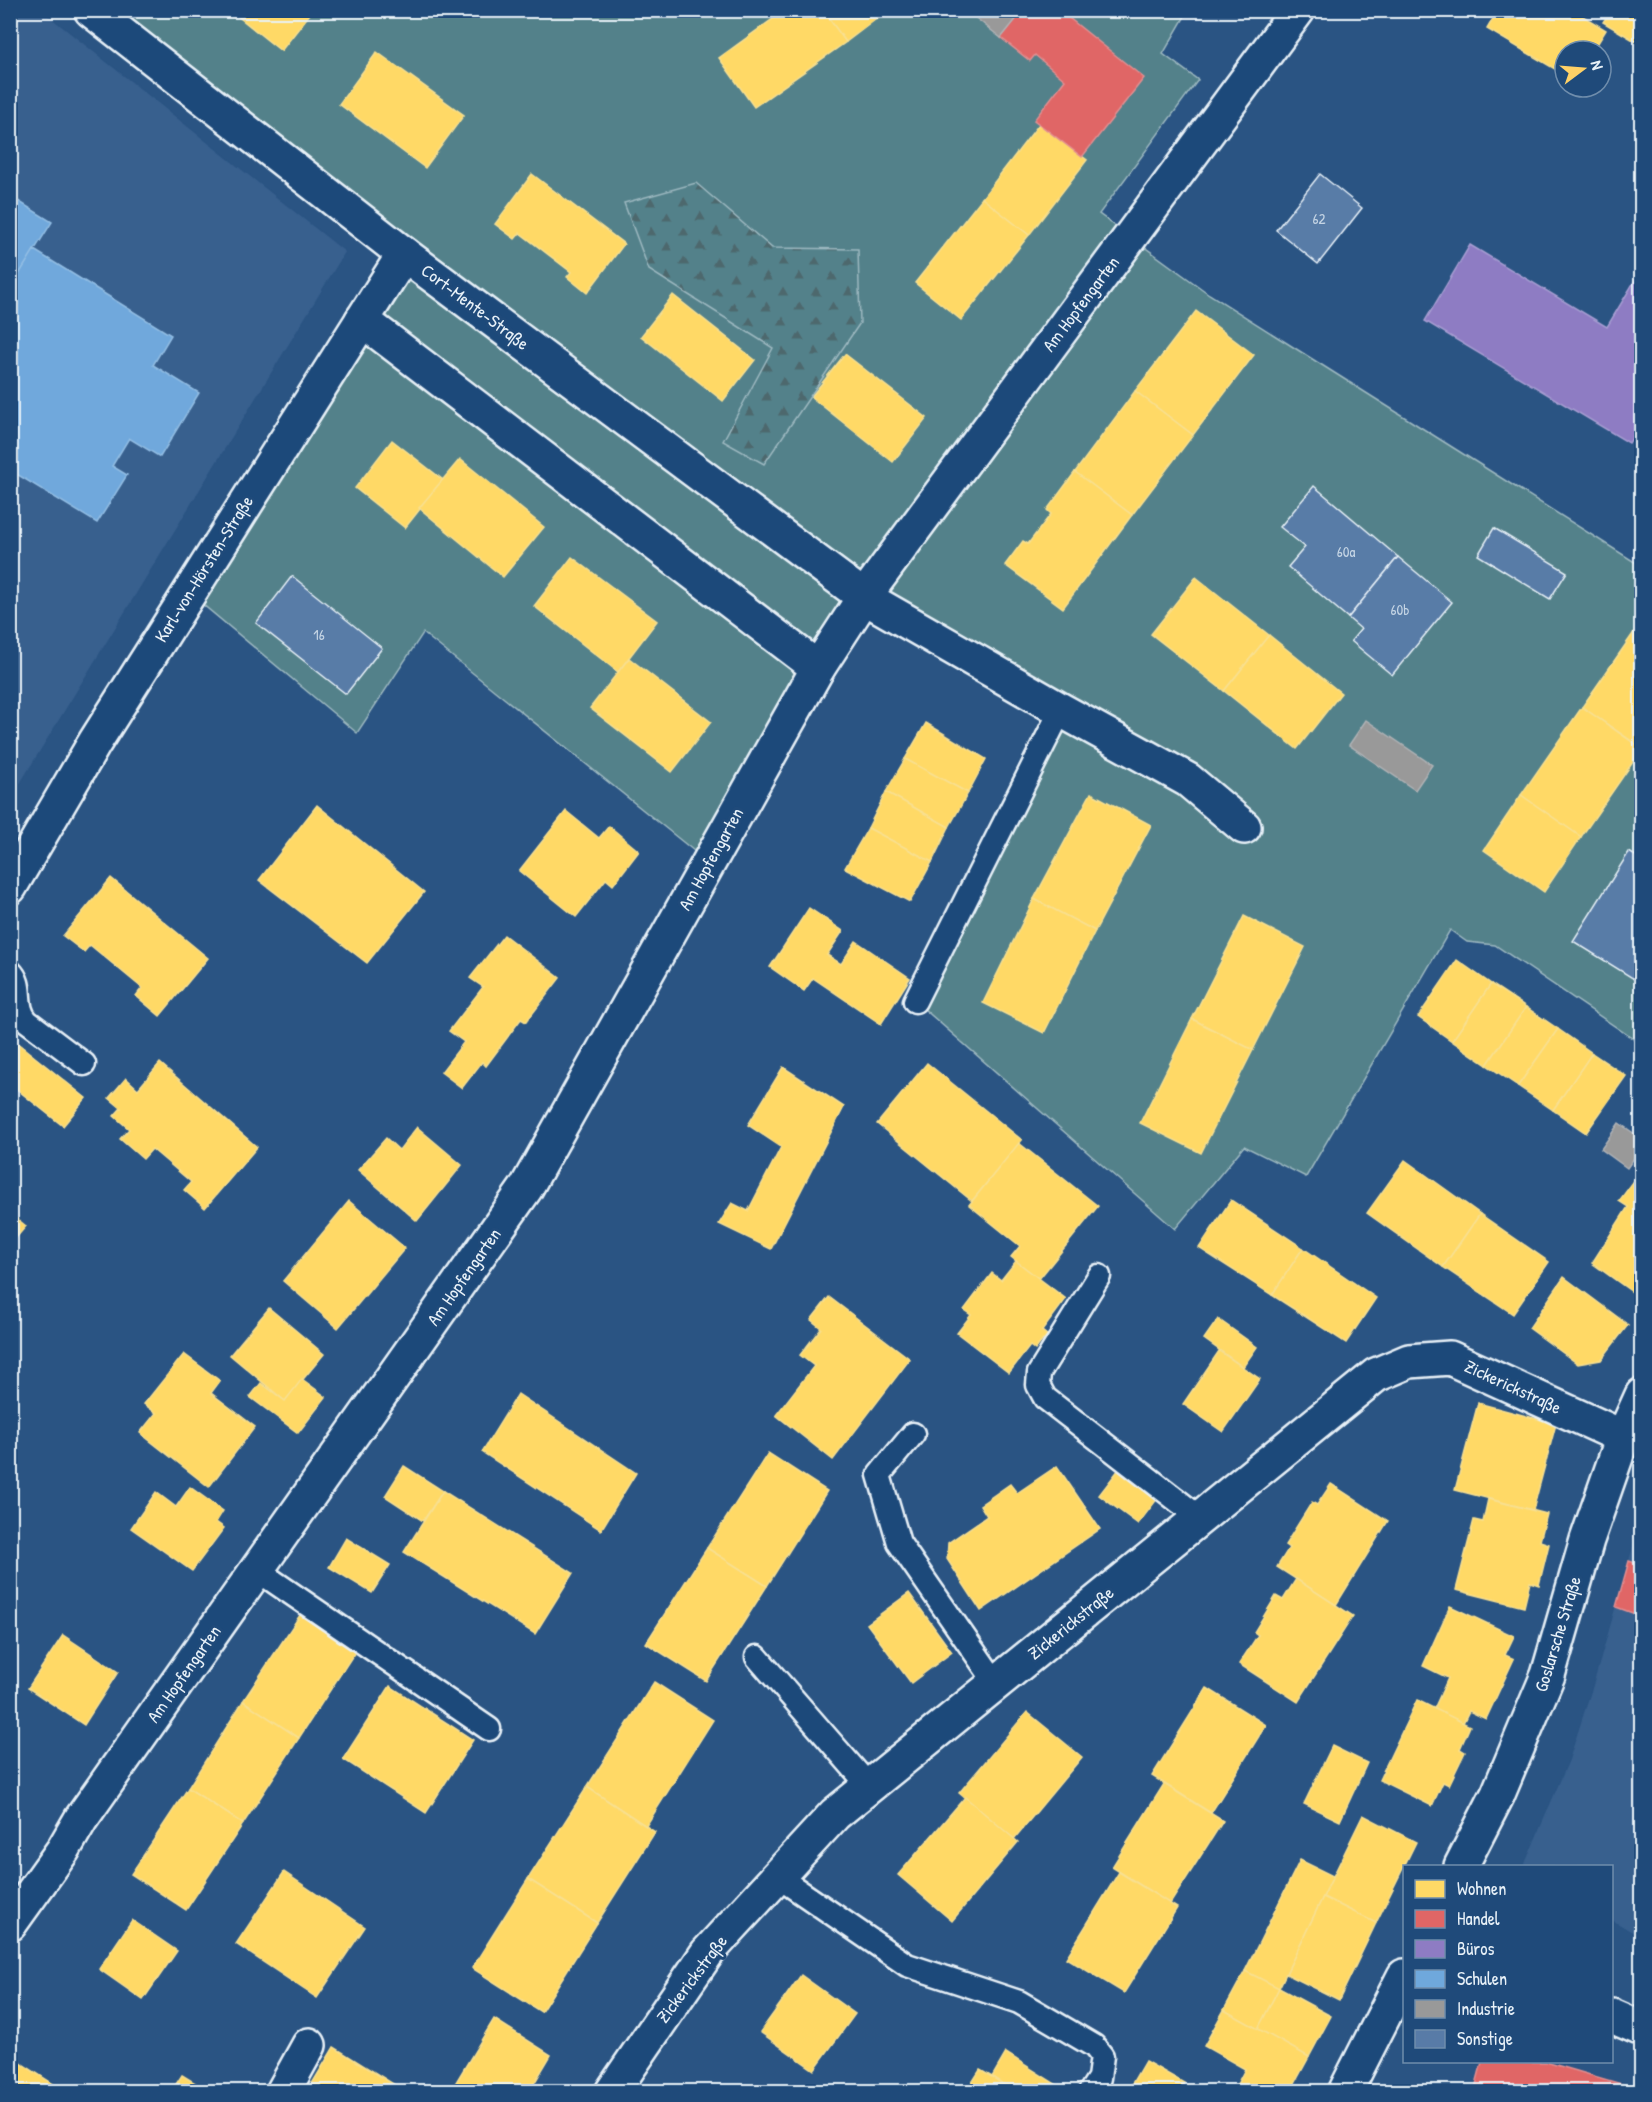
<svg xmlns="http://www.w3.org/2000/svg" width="1652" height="2102" font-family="'Patrick Hand',sans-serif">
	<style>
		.built { fill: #38608e }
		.green { fill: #53818a; stroke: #9eb9c1; stroke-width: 1.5 }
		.forest { fill: url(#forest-firs); stroke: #9eb9c1; stroke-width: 1.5 }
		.homes { fill: #ffd966; stroke: #f8e092; stroke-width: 1.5 }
		.shops { fill: #e06666; stroke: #e29092; stroke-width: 1.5 }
		.offices { fill: #8e7cc3; stroke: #a99fd3; stroke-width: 1.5 }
		.schools { fill: #6fa8dc; stroke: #93bee4; stroke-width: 1.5 }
		.industry { fill: #999; stroke: #b1b3b6; stroke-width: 1.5 }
		.building { fill: #587ba7; stroke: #e8f1f8; stroke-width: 1.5 }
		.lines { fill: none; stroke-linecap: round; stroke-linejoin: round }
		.lane-casing { stroke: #e8f1f8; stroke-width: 27 }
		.street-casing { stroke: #e8f1f8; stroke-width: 38 }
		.secondary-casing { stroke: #e8f1f8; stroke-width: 38 }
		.lane { stroke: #1f4a7a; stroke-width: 22 }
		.street { stroke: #1f4a7a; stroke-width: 33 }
		.secondary { stroke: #1f4a7a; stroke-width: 33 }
		.labels { text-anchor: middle; stroke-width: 6; stroke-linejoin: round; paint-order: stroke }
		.number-label { font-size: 15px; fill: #c4d4e4 }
		.street-label { font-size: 18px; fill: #e8f1f8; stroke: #1f4a7a }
	</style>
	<defs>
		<pattern id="forest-firs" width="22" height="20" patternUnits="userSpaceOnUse" patternTransform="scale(1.5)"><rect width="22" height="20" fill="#53818a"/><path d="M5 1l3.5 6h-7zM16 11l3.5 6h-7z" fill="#4d676d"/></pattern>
	</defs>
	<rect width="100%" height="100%" fill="#2a5483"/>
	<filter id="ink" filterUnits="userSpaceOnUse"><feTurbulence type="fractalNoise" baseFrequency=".0167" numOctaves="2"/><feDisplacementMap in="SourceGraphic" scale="12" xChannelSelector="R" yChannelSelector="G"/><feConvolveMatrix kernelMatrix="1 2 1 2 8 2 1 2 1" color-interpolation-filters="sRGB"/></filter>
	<g filter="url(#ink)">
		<g class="built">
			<polygon points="41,10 345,252 11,798 10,11"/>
			<polygon points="1641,1519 1641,1937 1612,1920 1612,1866 1524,1866 1569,1760 1594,1682"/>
		</g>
		<polygon class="green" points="91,11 1188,11 1163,54 1198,80 1099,214 1209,294 1641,566 1641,1044 1495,945 1467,942 1450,930 1306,1177 1244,1146 1175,1229 915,1001 1061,711 878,591 709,863 423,633 357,733 189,593 404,254"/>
		<polygon class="forest" points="696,183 772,248 858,249 860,323 764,464 723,441 773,348 649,270 624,203"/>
		<g class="homes">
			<polygon points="230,10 313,10 281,51"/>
			<polygon points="785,10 823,10 846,42 754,107 719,58"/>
			<polygon points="823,10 888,10 846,42"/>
			<polygon points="1498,10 1573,10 1606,30 1593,51 1565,51 1565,75 1487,29"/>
			<polygon points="1611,10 1642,10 1642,41 1640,44 1603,22"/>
			<polygon points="377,52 464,115 425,168 339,104"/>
			<polygon points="1039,124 1087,160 1029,235 982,198"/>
			<polygon points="532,174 624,244 587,293 567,277 571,272 520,233 515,239 495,224"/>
			<polygon points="982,198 1029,235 961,320 915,283"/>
			<polygon points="673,295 755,360 723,401 641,336"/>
			<polygon points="1196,311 1254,355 1193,435 1135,391"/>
			<polygon points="845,354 927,418 893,462 811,397"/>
			<polygon points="1135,391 1193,435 1132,515 1075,472"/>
			<polygon points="392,440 443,480 405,528 355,488"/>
			<polygon points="460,459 544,527 503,577 419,508"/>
			<polygon points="1075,472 1132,515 1063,608 1005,565 1023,541 1028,544 1051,514 1047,510"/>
			<polygon points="572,557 657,621 618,672 534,606"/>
			<polygon points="1196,577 1269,635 1224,691 1151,634"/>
			<polygon points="1642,621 1642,748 1582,707"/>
			<polygon points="1269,635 1341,693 1297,749 1224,691"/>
			<polygon points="629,658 711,722 672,772 590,708"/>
			<polygon points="1582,707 1642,749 1581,837 1521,795"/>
			<polygon points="926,723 986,759 968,793 905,759"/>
			<polygon points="905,759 968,793 949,827 886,792"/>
			<polygon points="886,792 949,827 932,862 868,828"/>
			<polygon points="1091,793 1151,825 1095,931 1034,899"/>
			<polygon points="1521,795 1581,837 1544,892 1484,850"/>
			<polygon points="317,805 424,892 367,963 259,880"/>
			<polygon points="566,811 599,838 609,826 639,851 613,885 606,879 576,917 519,871"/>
			<polygon points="868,828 932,862 910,902 845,868"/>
			<polygon points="111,878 208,958 160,1016 136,996 142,988 90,945 84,952 63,936"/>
			<polygon points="1034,899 1095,931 1044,1033 983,1003"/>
			<polygon points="809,908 843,931 827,955 841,964 856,941 910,978 881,1024 813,978 804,991 770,967"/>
			<polygon points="1244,916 1305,947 1253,1050 1192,1019"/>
			<polygon points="504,935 560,978 526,1022 521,1019 486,1066 482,1062 462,1088 441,1072 464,1042 449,1031 483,987 470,978"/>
			<polygon points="1457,960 1491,984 1452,1041 1418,1017"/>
			<polygon points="1491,984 1526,1007 1487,1065 1452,1041"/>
			<polygon points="1526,1007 1558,1029 1518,1086 1487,1065"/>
			<polygon points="1192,1019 1253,1050 1201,1153 1140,1123"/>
			<polygon points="1558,1029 1592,1053 1553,1110 1518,1086"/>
			<polygon points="10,1037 86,1098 63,1126 10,1084"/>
			<polygon points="1592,1053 1626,1076 1586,1133 1553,1110"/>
			<polygon points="160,1063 257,1147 205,1208 184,1190 191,1182 152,1149 143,1159 120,1139 129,1129 114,1116 121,1108 109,1098 126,1078 138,1089"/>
			<polygon points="927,1063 1022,1140 972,1201 877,1124"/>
			<polygon points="783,1067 844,1107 771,1249 719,1224 732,1203 748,1211 781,1147 748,1125"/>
			<polygon points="417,1127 462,1165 417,1221 358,1170 386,1138 399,1150"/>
			<polygon points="1019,1143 1098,1206 1039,1279 1011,1257 1020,1246 969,1205"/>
			<polygon points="1405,1160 1480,1214 1443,1267 1367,1213"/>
			<polygon points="1642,1170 1642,1299 1592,1263 1628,1207 1619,1201"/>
			<polygon points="1231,1200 1303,1248 1272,1295 1199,1248"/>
			<polygon points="349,1201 405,1248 338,1328 283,1281"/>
			<polygon points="10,1213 26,1226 10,1245"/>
			<polygon points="1480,1214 1549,1262 1513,1314 1443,1267"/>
			<polygon points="1303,1248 1376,1298 1346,1343 1272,1295"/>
			<polygon points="1016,1261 1066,1299 1042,1331 1047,1335 1035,1350 1030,1346 1009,1373 957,1333 971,1315 964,1310 992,1273 1001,1280"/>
			<polygon points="1564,1277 1628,1325 1601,1360 1578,1364 1529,1328"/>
			<polygon points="829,1297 910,1359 833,1460 776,1415 814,1366 800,1355 821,1328 811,1320"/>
			<polygon points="269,1308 324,1354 285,1401 230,1355"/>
			<polygon points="1218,1319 1257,1347 1243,1367 1204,1339"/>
			<polygon points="1219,1351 1260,1379 1223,1432 1183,1404"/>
			<polygon points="184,1354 220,1381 211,1393 255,1427 209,1487 140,1433 156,1413 144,1404"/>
			<polygon points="302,1379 326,1397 298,1433 250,1397 261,1383 285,1401"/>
			<polygon points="518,1394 636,1473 601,1530 482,1452"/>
			<polygon points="1478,1403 1556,1424 1533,1510 1455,1490"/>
			<polygon points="768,1453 827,1491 767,1586 707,1548"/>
			<polygon points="404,1466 443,1491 423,1521 385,1496"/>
			<polygon points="1057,1466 1100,1529 981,1611 947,1559 948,1543 987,1516 980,1505 1010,1484 1017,1493"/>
			<polygon points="1119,1469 1158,1498 1138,1524 1099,1495"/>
			<polygon points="1331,1484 1388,1521 1336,1605 1277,1567 1289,1548 1285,1545 1312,1502 1317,1505"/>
			<polygon points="190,1487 223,1511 216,1522 224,1528 192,1571 131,1528 156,1492 176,1507"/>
			<polygon points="443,1491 573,1573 535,1634 404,1552"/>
			<polygon points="1488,1499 1547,1514 1540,1541 1549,1544 1539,1585 1530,1582 1524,1607 1456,1590 1474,1520 1483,1522"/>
			<polygon points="346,1538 390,1565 372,1593 329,1567"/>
			<polygon points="707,1548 767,1586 706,1681 646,1643"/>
			<polygon points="1296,1579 1353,1616 1298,1702 1239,1664 1258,1635 1254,1632 1276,1596 1283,1600"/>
			<polygon points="909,1593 952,1652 911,1683 867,1624"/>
			<polygon points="1450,1606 1514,1636 1505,1655 1514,1659 1486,1719 1469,1711 1463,1723 1434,1709 1448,1678 1423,1666"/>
			<polygon points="300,1615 355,1652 299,1738 243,1701"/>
			<polygon points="63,1635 118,1672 84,1725 28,1688"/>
			<polygon points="654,1682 713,1720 646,1826 587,1787"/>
			<polygon points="390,1686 473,1740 426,1813 343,1759"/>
			<polygon points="1207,1688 1266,1725 1211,1813 1152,1776"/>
			<polygon points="1417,1700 1470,1726 1460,1749 1465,1752 1449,1785 1443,1782 1432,1806 1379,1780"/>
			<polygon points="243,1701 299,1738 243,1824 188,1788"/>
			<polygon points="1027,1712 1082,1757 1014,1839 959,1793"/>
			<polygon points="1332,1746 1367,1763 1340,1821 1304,1804"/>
			<polygon points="1164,1784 1223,1821 1170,1904 1112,1867"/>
			<polygon points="587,1787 655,1832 597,1923 528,1879"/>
			<polygon points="188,1788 243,1824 186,1910 131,1874"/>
			<polygon points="965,1797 1018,1842 952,1921 898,1875"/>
			<polygon points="1363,1815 1416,1842 1376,1923 1323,1897"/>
			<polygon points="1300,1860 1333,1876 1279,1988 1245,1971"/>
			<polygon points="284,1872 365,1927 317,1998 236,1944"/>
			<polygon points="1119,1872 1177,1908 1124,1993 1066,1958"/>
			<polygon points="528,1879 597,1923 541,2012 472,1968"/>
			<polygon points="1323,1897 1376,1923 1339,2000 1286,1974"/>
			<polygon points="132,1920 177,1951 143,2000 99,1969"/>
			<polygon points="1245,1971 1279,1988 1258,2029 1224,2010"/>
			<polygon points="801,1975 855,2014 814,2070 760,2032"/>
			<polygon points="1279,1988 1331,2016 1309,2057 1258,2029"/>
			<polygon points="1224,2010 1309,2057 1290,2092 1233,2092 1245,2069 1204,2046"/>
			<polygon points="494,2019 551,2055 529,2092 450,2092"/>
			<polygon points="334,2047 398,2087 395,2092 307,2092"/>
			<polygon points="1006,2053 1065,2090 1064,2092 1015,2092 992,2077"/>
			<polygon points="10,2056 61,2089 59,2092 10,2092"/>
			<polygon points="1145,2061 1184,2083 1179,2092 1127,2092"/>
			<polygon points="980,2070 992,2077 1015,2092 966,2092"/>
			<polygon points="182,2075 210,2092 171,2092"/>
		</g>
		<g class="shops">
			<polygon points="1023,10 1059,10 1144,78 1082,157 1034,120 1065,80 1035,55 1030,61 1001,38"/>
			<polygon points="1629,1561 1642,1565 1642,1606 1638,1615 1616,1607"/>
			<polygon points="1482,2062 1546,2062 1642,2090 1642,2092 1474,2092"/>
		</g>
		<polygon class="offices" points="1470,245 1607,327 1637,277 1642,279 1642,422 1629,443 1425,321"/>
		<g class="schools">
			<polygon points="10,196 52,222 10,289"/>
			<polygon points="34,250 171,335 153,365 199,393 160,457 129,438 112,466 127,475 97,523 10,470 10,289"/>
		</g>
		<g class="industry">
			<polygon points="966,10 1020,10 1022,12 1001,38"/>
			<polygon points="1366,720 1432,765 1415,790 1349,745"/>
			<polygon points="1619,1123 1642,1139 1642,1147 1627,1168 1601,1149"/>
		</g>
		<g class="building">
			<polygon points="1320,174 1362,208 1318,264 1276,230"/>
			<polygon points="1314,486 1398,557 1348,618 1288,567 1305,547 1280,527"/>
			<polygon points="1494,528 1567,572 1550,599 1478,555"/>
			<polygon points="1398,557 1452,602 1392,675 1351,641 1361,629 1348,618"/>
			<polygon points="292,576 382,648 346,694 256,623"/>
			<polygon points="1629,852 1642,860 1642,984 1573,941"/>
		</g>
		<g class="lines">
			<defs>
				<g id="lane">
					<path d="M 10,971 C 25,985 13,1005 27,1021 L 84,1064"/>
					<polyline points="915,1001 1061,710"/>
					<polyline points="1099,1276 1039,1373 1038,1385 1045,1398 1200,1518"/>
					<polyline points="913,1434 879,1475 899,1543 996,1683"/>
					<polyline points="257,1570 489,1729"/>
					<polyline points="757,1657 869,1786"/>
					<polyline points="777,1876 907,1965 1019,2002 1094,2046 1102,2056 1099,2078 1090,2092"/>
				</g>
				<g id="street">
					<polyline points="91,10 404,254 864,597 1061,710 1188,780 1244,827"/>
					<polyline points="362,320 818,668"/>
					<polyline points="10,887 95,742 404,254"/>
					<polyline points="10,1924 63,1850 81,1819 526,1188 818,668 864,597 1298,10"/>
					<polyline points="1612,2016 1642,2029"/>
					<polyline points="283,2092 309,2045"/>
					<polyline points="612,2092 707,1953 835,1814 1376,1375 1409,1361 1450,1358 1623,1437"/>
				</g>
				<g id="secondary">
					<polyline points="1461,1866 1498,1794 1548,1675 1587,1540 1623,1437 1642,1395"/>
					<polyline points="1345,2092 1404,1976"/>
				</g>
			</defs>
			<use href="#lane" class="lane-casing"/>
			<use href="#street" class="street-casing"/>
			<use href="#secondary" class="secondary-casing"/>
			<use href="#lane" class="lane"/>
			<use href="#street" class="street"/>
			<use href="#secondary" class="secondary"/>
		</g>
	</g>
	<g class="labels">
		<g class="number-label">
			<text x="1319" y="224">62</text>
			<text x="1346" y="557">60a</text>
			<text x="1400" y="615">60b</text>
			<text x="319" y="640">16</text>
		</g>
		<g class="street-label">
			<text transform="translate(1081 304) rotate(-53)" y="6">Am Hopfengarten</text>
			<text transform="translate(475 307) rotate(37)" y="6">Cort-Mente-Straße</text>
			<text transform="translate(204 569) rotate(-58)" y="6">Karl-von-Hörsten-Straße</text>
			<text transform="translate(711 859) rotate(-61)" y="6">Am Hopfengarten</text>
			<text transform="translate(464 1277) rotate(-55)" y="6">Am Hopfengarten</text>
			<text transform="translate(1513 1387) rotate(25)" y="6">Zickerickstraße</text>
			<text transform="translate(1071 1623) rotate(-39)" y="6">Zickerickstraße</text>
			<text transform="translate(1558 1634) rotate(-73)" y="6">Goslarsche Straße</text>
			<text transform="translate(184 1674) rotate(-55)" y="6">Am Hopfengarten</text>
			<text transform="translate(692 1979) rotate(-53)" y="6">Zickerickstraße</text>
		</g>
	</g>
	<rect width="1652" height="2102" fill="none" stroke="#1f4a7a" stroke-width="36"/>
	<rect x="18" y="18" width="1616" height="2066" fill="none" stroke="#e8f1f8" stroke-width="2" filter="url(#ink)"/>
	<rect x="1403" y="1865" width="210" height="198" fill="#1f4a7a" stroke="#6f8dac" stroke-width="1.5"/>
	<rect x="1415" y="1880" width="30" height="18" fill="#ffd966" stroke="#6f8dac" stroke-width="1.5"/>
	<text x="1457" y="1895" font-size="18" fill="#e8f1f8">Wohnen</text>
	<rect x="1415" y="1910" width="30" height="18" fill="#e06666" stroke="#6f8dac" stroke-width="1.5"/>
	<text x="1457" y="1925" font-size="18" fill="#e8f1f8">Handel</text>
	<rect x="1415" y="1940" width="30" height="18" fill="#8e7cc3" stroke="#6f8dac" stroke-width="1.5"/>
	<text x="1457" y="1955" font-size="18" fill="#e8f1f8">Büros</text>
	<rect x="1415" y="1970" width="30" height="18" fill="#6fa8dc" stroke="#6f8dac" stroke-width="1.5"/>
	<text x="1457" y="1985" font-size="18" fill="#e8f1f8">Schulen</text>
	<rect x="1415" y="2000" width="30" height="18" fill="#999999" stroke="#6f8dac" stroke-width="1.5"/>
	<text x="1457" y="2015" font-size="18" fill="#e8f1f8">Industrie</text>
	<rect x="1415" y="2030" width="30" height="18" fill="#587ba7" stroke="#6f8dac" stroke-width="1.5"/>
	<text x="1457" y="2045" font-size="18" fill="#e8f1f8">Sonstige</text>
	<g transform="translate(1583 69) rotate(74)"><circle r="28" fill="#1f4a7a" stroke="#6f8dac" stroke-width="1.5"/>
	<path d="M0-4.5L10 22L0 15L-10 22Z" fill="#ffd166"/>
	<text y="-9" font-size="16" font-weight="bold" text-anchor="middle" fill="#e8f1f8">N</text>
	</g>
</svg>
